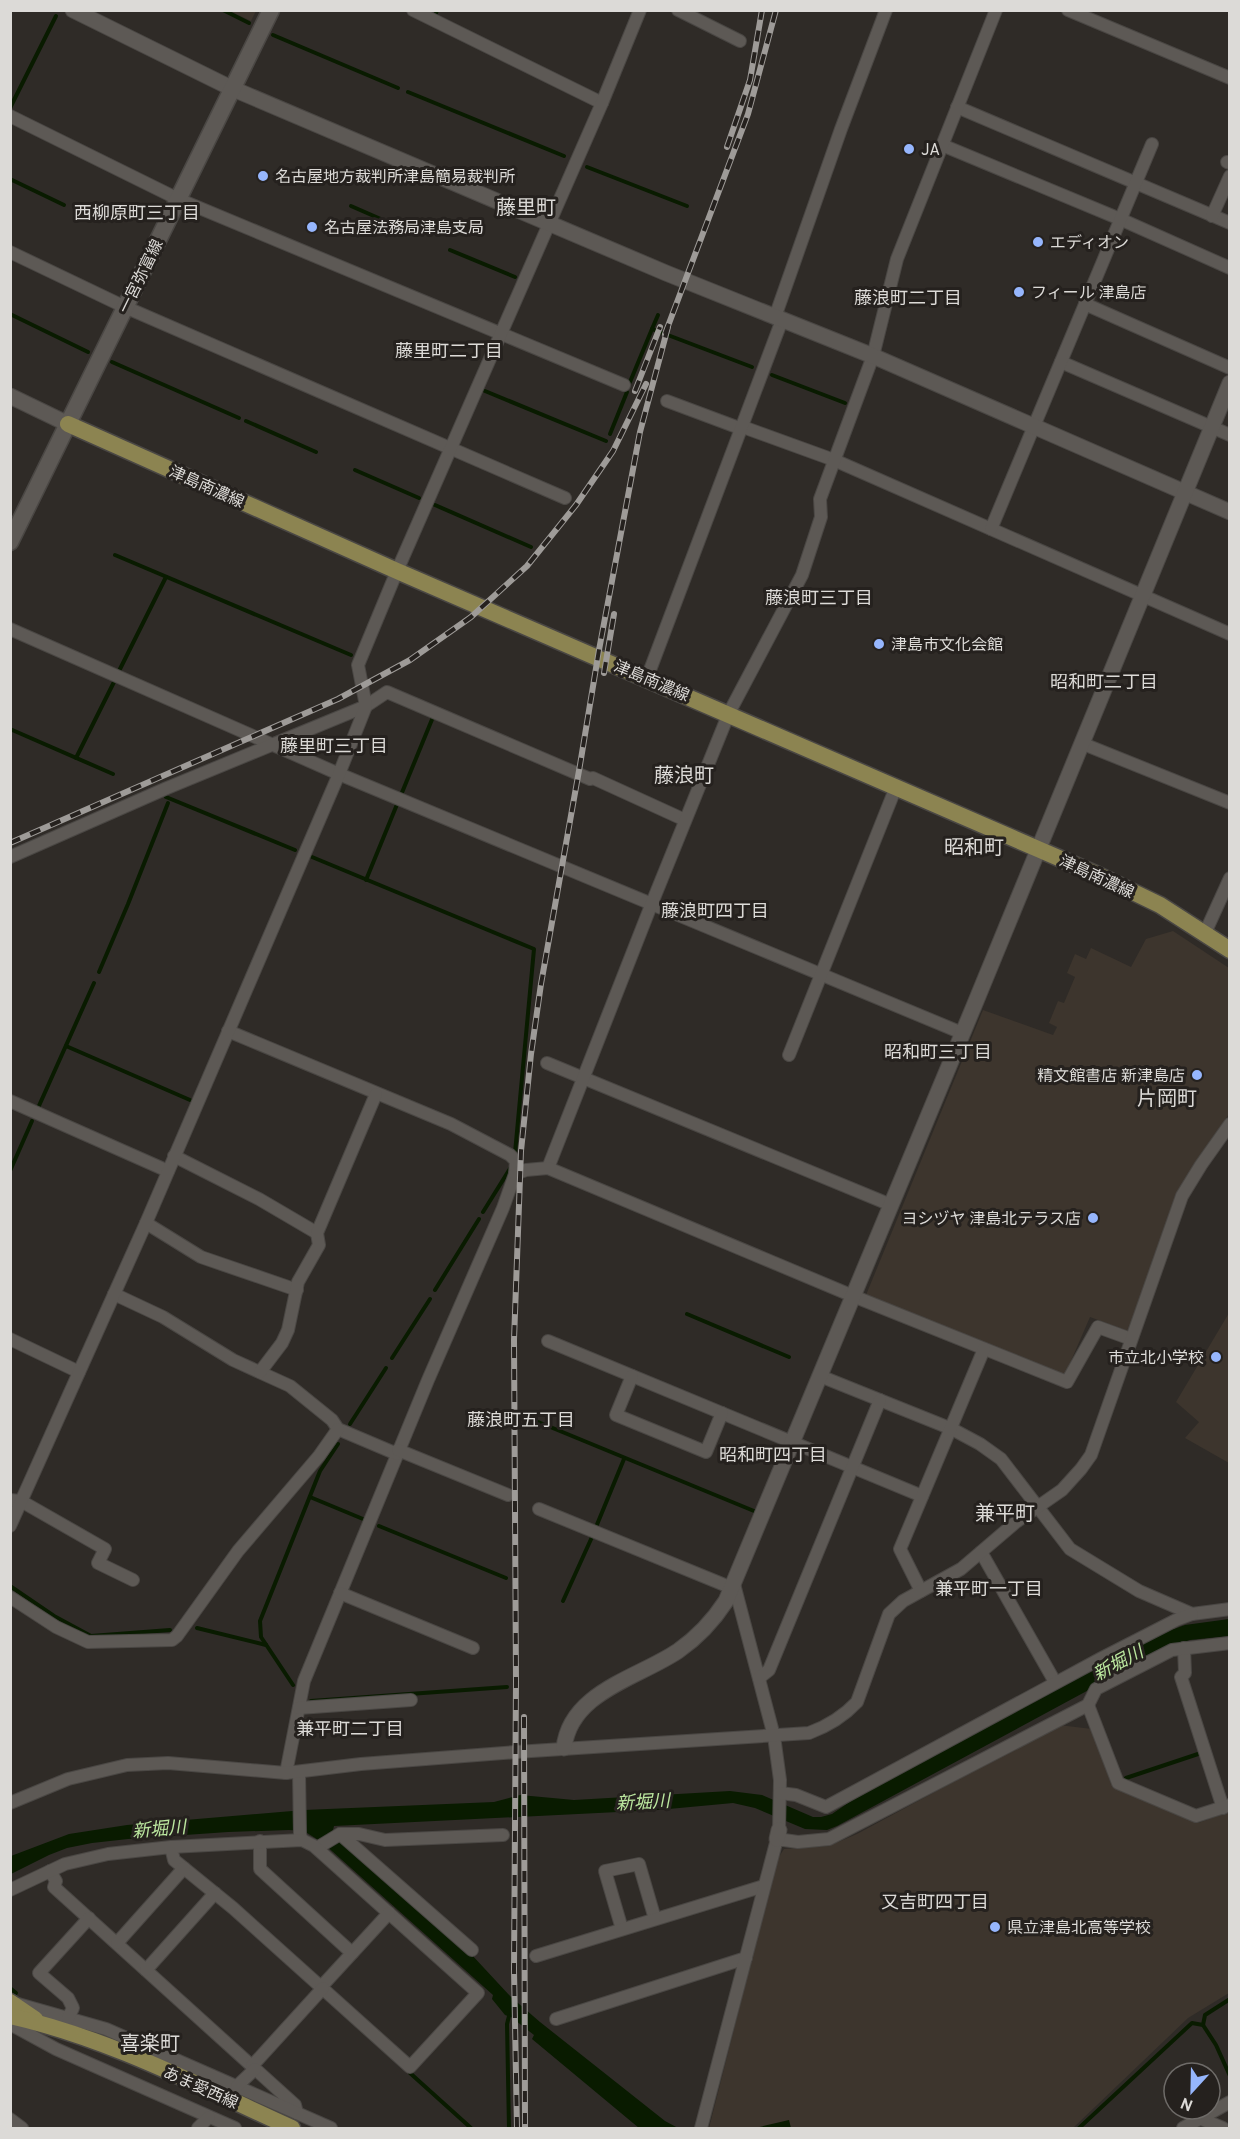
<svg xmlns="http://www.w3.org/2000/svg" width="1240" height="2139" font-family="Overpass,'Noto Sans JP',sans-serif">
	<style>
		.built { fill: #3d352d }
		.water { fill: #091b00 }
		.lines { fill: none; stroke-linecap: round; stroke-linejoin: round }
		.stream { stroke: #091b00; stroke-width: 4 }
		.minor-casing { stroke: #4a4744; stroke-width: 14 }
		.tertiary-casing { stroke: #4a4744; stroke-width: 17 }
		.secondary-casing { stroke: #4a4744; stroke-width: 19 }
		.primary-casing { stroke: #4a4744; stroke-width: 19 }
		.minor { stroke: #5d5955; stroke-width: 12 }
		.tertiary { stroke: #5d5955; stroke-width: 15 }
		.secondary { stroke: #5d5955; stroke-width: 16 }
		.primary { stroke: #8c8451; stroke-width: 16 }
		.rail-casing { stroke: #9e9b98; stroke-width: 6 }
		.rail { stroke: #25211e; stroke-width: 4; stroke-dasharray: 11; stroke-linecap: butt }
		.poi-dot { fill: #96b6fd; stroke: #25211e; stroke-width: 2 }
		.labels { text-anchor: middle; stroke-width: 6; stroke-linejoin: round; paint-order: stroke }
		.poi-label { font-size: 16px; fill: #dcdad7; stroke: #25211e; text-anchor: start }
		.street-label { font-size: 16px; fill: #dcdad7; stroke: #25211e }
		.neighbourhood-label { font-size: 18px; fill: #dcdad7; stroke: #25211e }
		.water-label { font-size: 18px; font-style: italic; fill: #bbe79f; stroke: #25211e }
		.quarter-label { font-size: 20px; fill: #dcdad7; stroke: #25211e }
	</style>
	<rect width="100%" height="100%" fill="#2f2b27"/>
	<g class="built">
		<polygon points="230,11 256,11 251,21"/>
		<polygon points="1173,931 1229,968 1229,1114 1194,1168 1173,1208 1128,1331 1090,1317 1064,1377 866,1295 983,1010 1053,1035 1057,1027 1049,1023 1058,1001 1064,1003 1075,977 1067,973 1075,954 1086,959 1091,948 1131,967 1146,939"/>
		<polygon points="1229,1313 1229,1463 1185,1438 1199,1422 1176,1402"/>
		<polygon points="1059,1725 1092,1729 1111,1784 1198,1823 1229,1812 1229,1993 1188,2018 1073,2128 709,2128 777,1860 784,1849 829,1846 857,1834"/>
	</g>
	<g class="water">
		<polygon points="1229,1619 1229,1636 1190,1640 1170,1646 837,1826 827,1830 805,1829 755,1808 733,1803 658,1810 334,1826 332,1834 471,1954 511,1997 540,2022 665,2121 678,2128 639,2128 532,2039 534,2035 511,2017 505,2015 492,1999 493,1995 323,1843 304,1831 289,1830 228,1832 128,1839 92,1843 67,1848 49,1855 11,1874 11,1856 69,1834 127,1825 304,1810 494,1802 520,1795 574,1800 730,1791 762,1795 813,1817 821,1817 832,1814 851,1801 1024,1705 1172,1627 1174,1629 1185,1625"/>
		<polygon points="789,2120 791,2128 755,2128"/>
	</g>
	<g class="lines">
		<g class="stream">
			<polyline points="223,10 249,23"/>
			<polyline points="436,13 437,10"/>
			<polyline points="273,35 398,88"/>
			<polyline points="408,92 564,156"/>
			<polyline points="10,108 56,16"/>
			<polyline points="587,167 687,206"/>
			<polyline points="10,179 64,205"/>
			<polyline points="351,206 399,227"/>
			<polyline points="450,250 515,277"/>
			<polyline points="10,314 88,352"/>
			<polyline points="658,315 652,329 752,367"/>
			<polyline points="112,362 239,418"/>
			<polyline points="772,375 845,403"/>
			<polyline points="630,382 652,329"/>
			<polyline points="485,391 606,441"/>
			<polyline points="246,421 316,452"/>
			<polyline points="610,434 627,392"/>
			<polyline points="355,470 419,498"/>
			<polyline points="435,505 531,547"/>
			<polyline points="115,555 351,655"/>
			<polyline points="119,671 166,577"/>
			<polyline points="10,729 113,774"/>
			<polyline points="76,758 114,682"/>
			<polyline points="401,795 433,717"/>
			<polyline points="166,797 295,850"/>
			<polyline points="312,857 534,949 515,1153"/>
			<polyline points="366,880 398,802"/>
			<polyline points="99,972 128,904 168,803"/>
			<polyline points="66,1046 190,1100"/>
			<polyline points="38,1108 94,983"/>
			<polyline points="10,1171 32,1121"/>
			<polyline points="483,1212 511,1167"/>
			<polyline points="435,1290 479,1219"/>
			<polyline points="687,1314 789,1357"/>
			<polyline points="392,1358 430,1299"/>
			<polyline points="526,1417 754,1511"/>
			<polyline points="350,1424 386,1368"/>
			<polyline points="310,1497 363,1519"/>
			<polyline points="379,1526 506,1578"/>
			<polyline points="596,1527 624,1459"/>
			<polyline points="10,1586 54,1616 91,1636 170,1630"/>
			<polyline points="563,1601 592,1537"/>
			<polyline points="197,1628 266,1645"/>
			<polyline points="293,1685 261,1637 260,1621 320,1471 338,1444"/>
			<polyline points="311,1701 507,1687"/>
			<polyline points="1126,1778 1198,1754"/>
			<polyline points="10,1988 16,1993"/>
			<polyline points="509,2016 507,2024 509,2128"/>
			<polyline points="1203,2025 1205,2015 1230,1999"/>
			<polyline points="410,2073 471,2128"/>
			<polyline points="1079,2128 1192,2023 1203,2025 1216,2045 1230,2076"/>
		</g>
		<defs>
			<g id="minor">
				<polyline points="413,10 602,103"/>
				<polyline points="678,10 740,41"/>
				<polyline points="1068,10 1230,78"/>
				<polyline points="957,107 1230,223"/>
				<polyline points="10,116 178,199 624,385"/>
				<polyline points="942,145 1120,219 1230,268"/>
				<polyline points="1227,162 1230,163"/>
				<polyline points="1212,216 1230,176"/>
				<polyline points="10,252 125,307 565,498"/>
				<polyline points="1085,304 1230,368"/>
				<polyline points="775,317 841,129 886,10"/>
				<polyline points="1061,362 1230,435"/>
				<polyline points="667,401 742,429"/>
				<polyline points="743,427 834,460 1230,634"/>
				<polyline points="991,529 1152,144"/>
				<polyline points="10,629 339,774 962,1033"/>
				<polyline points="647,678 782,320"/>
				<polyline points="1081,743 1230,803"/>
				<polyline points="10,857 167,788 366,706 387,692 590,779 593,778 685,820"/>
				<polyline points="1205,933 1230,878"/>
				<polyline points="228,1031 451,1124 510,1155 516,1161 515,1174 503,1208 428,1380 304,1681 286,1773"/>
				<polyline points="789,1055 896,787"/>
				<polyline points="547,1063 891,1205"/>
				<polyline points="10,1101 168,1171"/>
				<polyline points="174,1156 259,1199 317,1233"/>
				<polyline points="548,1168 652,903 729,713 802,575 821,517 820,499 873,356 897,259 996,10"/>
				<polyline points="515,1174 526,1170 548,1168 853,1296 1067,1382 1098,1327 1131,1339"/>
				<polyline points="146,1223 201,1257 297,1290"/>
				<polyline points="114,1294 163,1317 233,1360 290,1386 332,1420 338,1429 397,1454"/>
				<polyline points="10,1339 79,1372"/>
				<polyline points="548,1341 922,1496"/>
				<polyline points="260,1372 282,1343 288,1330 298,1282 319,1245 317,1233 376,1094"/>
				<polyline points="632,1376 616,1415 706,1452 722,1413"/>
				<polyline points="820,1376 952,1429 980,1444 1001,1459 1070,1549 1139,1591 1192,1614 1230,1609"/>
				<polyline points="398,1450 508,1495"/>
				<polyline points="10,1500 21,1501 105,1549 98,1563 133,1580"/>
				<polyline points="539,1509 732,1588"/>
				<polyline points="10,1526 146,1223 339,774 366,706 358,665 397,571 602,103 640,10"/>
				<polyline points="981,1552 1055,1682"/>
				<polyline points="734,1584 774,1736 780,1780 779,1830"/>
				<polyline points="921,1591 900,1549 984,1349"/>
				<polyline points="340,1593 473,1648"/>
				<polyline points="10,1597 56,1627 88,1642 172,1640 177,1636 238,1551 319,1456 338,1429"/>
				<polyline points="1184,1648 1185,1673 1181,1677 1223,1808"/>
				<polyline points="759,1678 769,1670 880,1400"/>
				<polyline points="1088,1705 1096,1689 1172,1650 1230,1643"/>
				<polyline points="299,1708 411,1700"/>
				<polyline points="299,1772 300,1835 302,1840"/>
				<polyline points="780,1793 796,1795 826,1807 1100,1659 1176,1620 1192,1614"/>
				<path d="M 10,1803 L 68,1779 L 127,1765 L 168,1763 L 286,1773 L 361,1764 L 516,1752 L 809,1733 C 828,1726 843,1717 857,1702 L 889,1614 L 903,1601 L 961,1569 L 1016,1522 L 1062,1490 L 1081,1469 L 1091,1455 L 1182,1196 L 1201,1165 L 1230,1124"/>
				<polyline points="340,1834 472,1950"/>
				<polyline points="260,1841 260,1869 352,1953"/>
				<polyline points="317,1848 340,1834 359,1834 385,1840 503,1835"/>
				<polyline points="50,1871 56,1881 54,1887 295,2105 297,2113"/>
				<polyline points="10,1890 65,1864 108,1854 171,1847 302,1840 314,1846 478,1993 410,2067 233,1908 174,1860 171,1847"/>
				<polyline points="622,1929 605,1871 639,1864 655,1919"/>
				<polyline points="117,1943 184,1868"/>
				<polyline points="536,1956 764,1886"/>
				<polyline points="146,1970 215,1893"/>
				<polyline points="321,1987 389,1913"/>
				<polyline points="18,2004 106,2029 331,2128"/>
				<polyline points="68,2018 73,2008 68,1998 39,1973 89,1918"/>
				<polyline points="556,2019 746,1958"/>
				<polyline points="10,2024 56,2049 235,2128"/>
				<polyline points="252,2066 323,1988"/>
				<polyline points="237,2086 255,2069"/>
				<polyline points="1199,2118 1223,2128"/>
				<polyline points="10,2119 22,2128"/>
				<polyline points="198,2128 209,2117"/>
				<polyline points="701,2128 777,1839 798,1842 829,1839 1088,1705 1118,1783 1196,1816 1230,1805"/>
				<polyline points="1183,2128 1230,2102"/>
			</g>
			<g id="tertiary">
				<polyline points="73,10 231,88 666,273 873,356 1230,512"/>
				<polyline points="10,396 68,424"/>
				<path d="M 564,1748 C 570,1692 638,1678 678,1651 C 698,1637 713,1621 726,1601 L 974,1006 L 1230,383"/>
				<polyline points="777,1839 779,1830"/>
			</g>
			<polyline id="secondary" points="10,542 271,10"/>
			<g id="primary">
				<polyline points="68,424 397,571 1098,875 1160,905 1230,950"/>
				<polyline points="10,2002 35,2019"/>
				<path d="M 10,2016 C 109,2038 201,2087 292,2128"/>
			</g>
		</defs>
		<use href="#minor" class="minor-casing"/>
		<use href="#tertiary" class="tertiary-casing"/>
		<use href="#secondary" class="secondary-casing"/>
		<use href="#primary" class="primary-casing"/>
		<use href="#minor" class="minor"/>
		<use href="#tertiary" class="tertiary"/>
		<use href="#secondary" class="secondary"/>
		<use href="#primary" class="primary"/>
		<defs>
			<g id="rail">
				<polyline points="727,147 750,80 762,10"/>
				<polyline points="665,334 748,114 776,10"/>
				<polyline points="635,391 660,327"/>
				<polyline points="604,673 614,614"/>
				<polyline points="10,843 338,699 410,660 471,617 527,566 576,505 613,451 646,384"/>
				<polyline points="524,1717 525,2128"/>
				<polyline points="517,2128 514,1970 516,1681 514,1340 521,1151 531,1054 541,984 580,765 599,650 640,432 668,327"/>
			</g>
		</defs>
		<use href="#rail" class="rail-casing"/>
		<use href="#rail" class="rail"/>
	</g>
	<g class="poi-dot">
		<circle cx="909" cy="149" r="6"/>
		<circle cx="263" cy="176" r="6"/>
		<circle cx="312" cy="227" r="6"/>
		<circle cx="1038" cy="242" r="6"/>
		<circle cx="1019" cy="292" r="6"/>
		<circle cx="879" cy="644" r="6"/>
		<circle cx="1197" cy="1075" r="6"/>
		<circle cx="1093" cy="1218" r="6"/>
		<circle cx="1216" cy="1357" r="6"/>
		<circle cx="995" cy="1927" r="6"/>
	</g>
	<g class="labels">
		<g class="poi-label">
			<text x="921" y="155">JA</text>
			<text x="275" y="182">名古屋地方裁判所津島簡易裁判所</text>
			<text x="324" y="233">名古屋法務局津島支局</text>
			<text x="1050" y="248">エディオン</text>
			<text x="1031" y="298">フィール 津島店</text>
			<text x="891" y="650">津島市文化会館</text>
			<text x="1185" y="1081" text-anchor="end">精文館書店 新津島店</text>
			<text x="1081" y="1224" text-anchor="end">ヨシヅヤ 津島北テラス店</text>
			<text x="1204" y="1363" text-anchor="end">市立北小学校</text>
			<text x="1007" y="1933">県立津島北高等学校</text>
		</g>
		<g class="street-label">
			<text transform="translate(140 276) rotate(-64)" y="6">一宮弥富線</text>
			<text transform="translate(207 486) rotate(24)" y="6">津島南濃線</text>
			<text transform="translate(652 680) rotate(23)" y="6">津島南濃線</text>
			<text transform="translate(1097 876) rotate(25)" y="6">津島南濃線</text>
			<text transform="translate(201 2087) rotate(24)" y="6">あま愛西線</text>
		</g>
		<g class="neighbourhood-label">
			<text x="137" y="219">西柳原町三丁目</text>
			<text x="908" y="304">藤浪町二丁目</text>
			<text x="449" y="357">藤里町二丁目</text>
			<text x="819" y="604">藤浪町三丁目</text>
			<text x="1104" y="688">昭和町二丁目</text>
			<text x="334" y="752">藤里町三丁目</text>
			<text x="715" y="917">藤浪町四丁目</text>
			<text x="938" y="1058">昭和町三丁目</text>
			<text x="521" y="1426">藤浪町五丁目</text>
			<text x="773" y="1461">昭和町四丁目</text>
			<text x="989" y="1595">兼平町一丁目</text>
			<text x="350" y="1735">兼平町二丁目</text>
			<text x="935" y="1908">又吉町四丁目</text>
		</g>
		<g class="water-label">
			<text transform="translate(1118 1663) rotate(-28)" y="6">新堀川</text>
			<text transform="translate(643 1802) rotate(-3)" y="6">新堀川</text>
			<text transform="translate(159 1829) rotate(-5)" y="6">新堀川</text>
		</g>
		<g class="quarter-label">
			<text x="526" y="214">藤里町</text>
			<text x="684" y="782">藤浪町</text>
			<text x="974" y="854">昭和町</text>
			<text x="1167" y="1105">片岡町</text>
			<text x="1005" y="1520">兼平町</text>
			<text x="150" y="2050">喜楽町</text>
		</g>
	</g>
	<rect width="1240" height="2139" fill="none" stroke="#dcdad7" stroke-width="24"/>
	<g transform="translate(1192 2091) rotate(202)"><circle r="28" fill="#25211e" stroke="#6e6b68" stroke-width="1.5"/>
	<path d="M0-4.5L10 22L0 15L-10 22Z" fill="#96b6fd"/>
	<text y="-9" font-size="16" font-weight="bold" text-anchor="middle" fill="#dcdad7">N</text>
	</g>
</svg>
